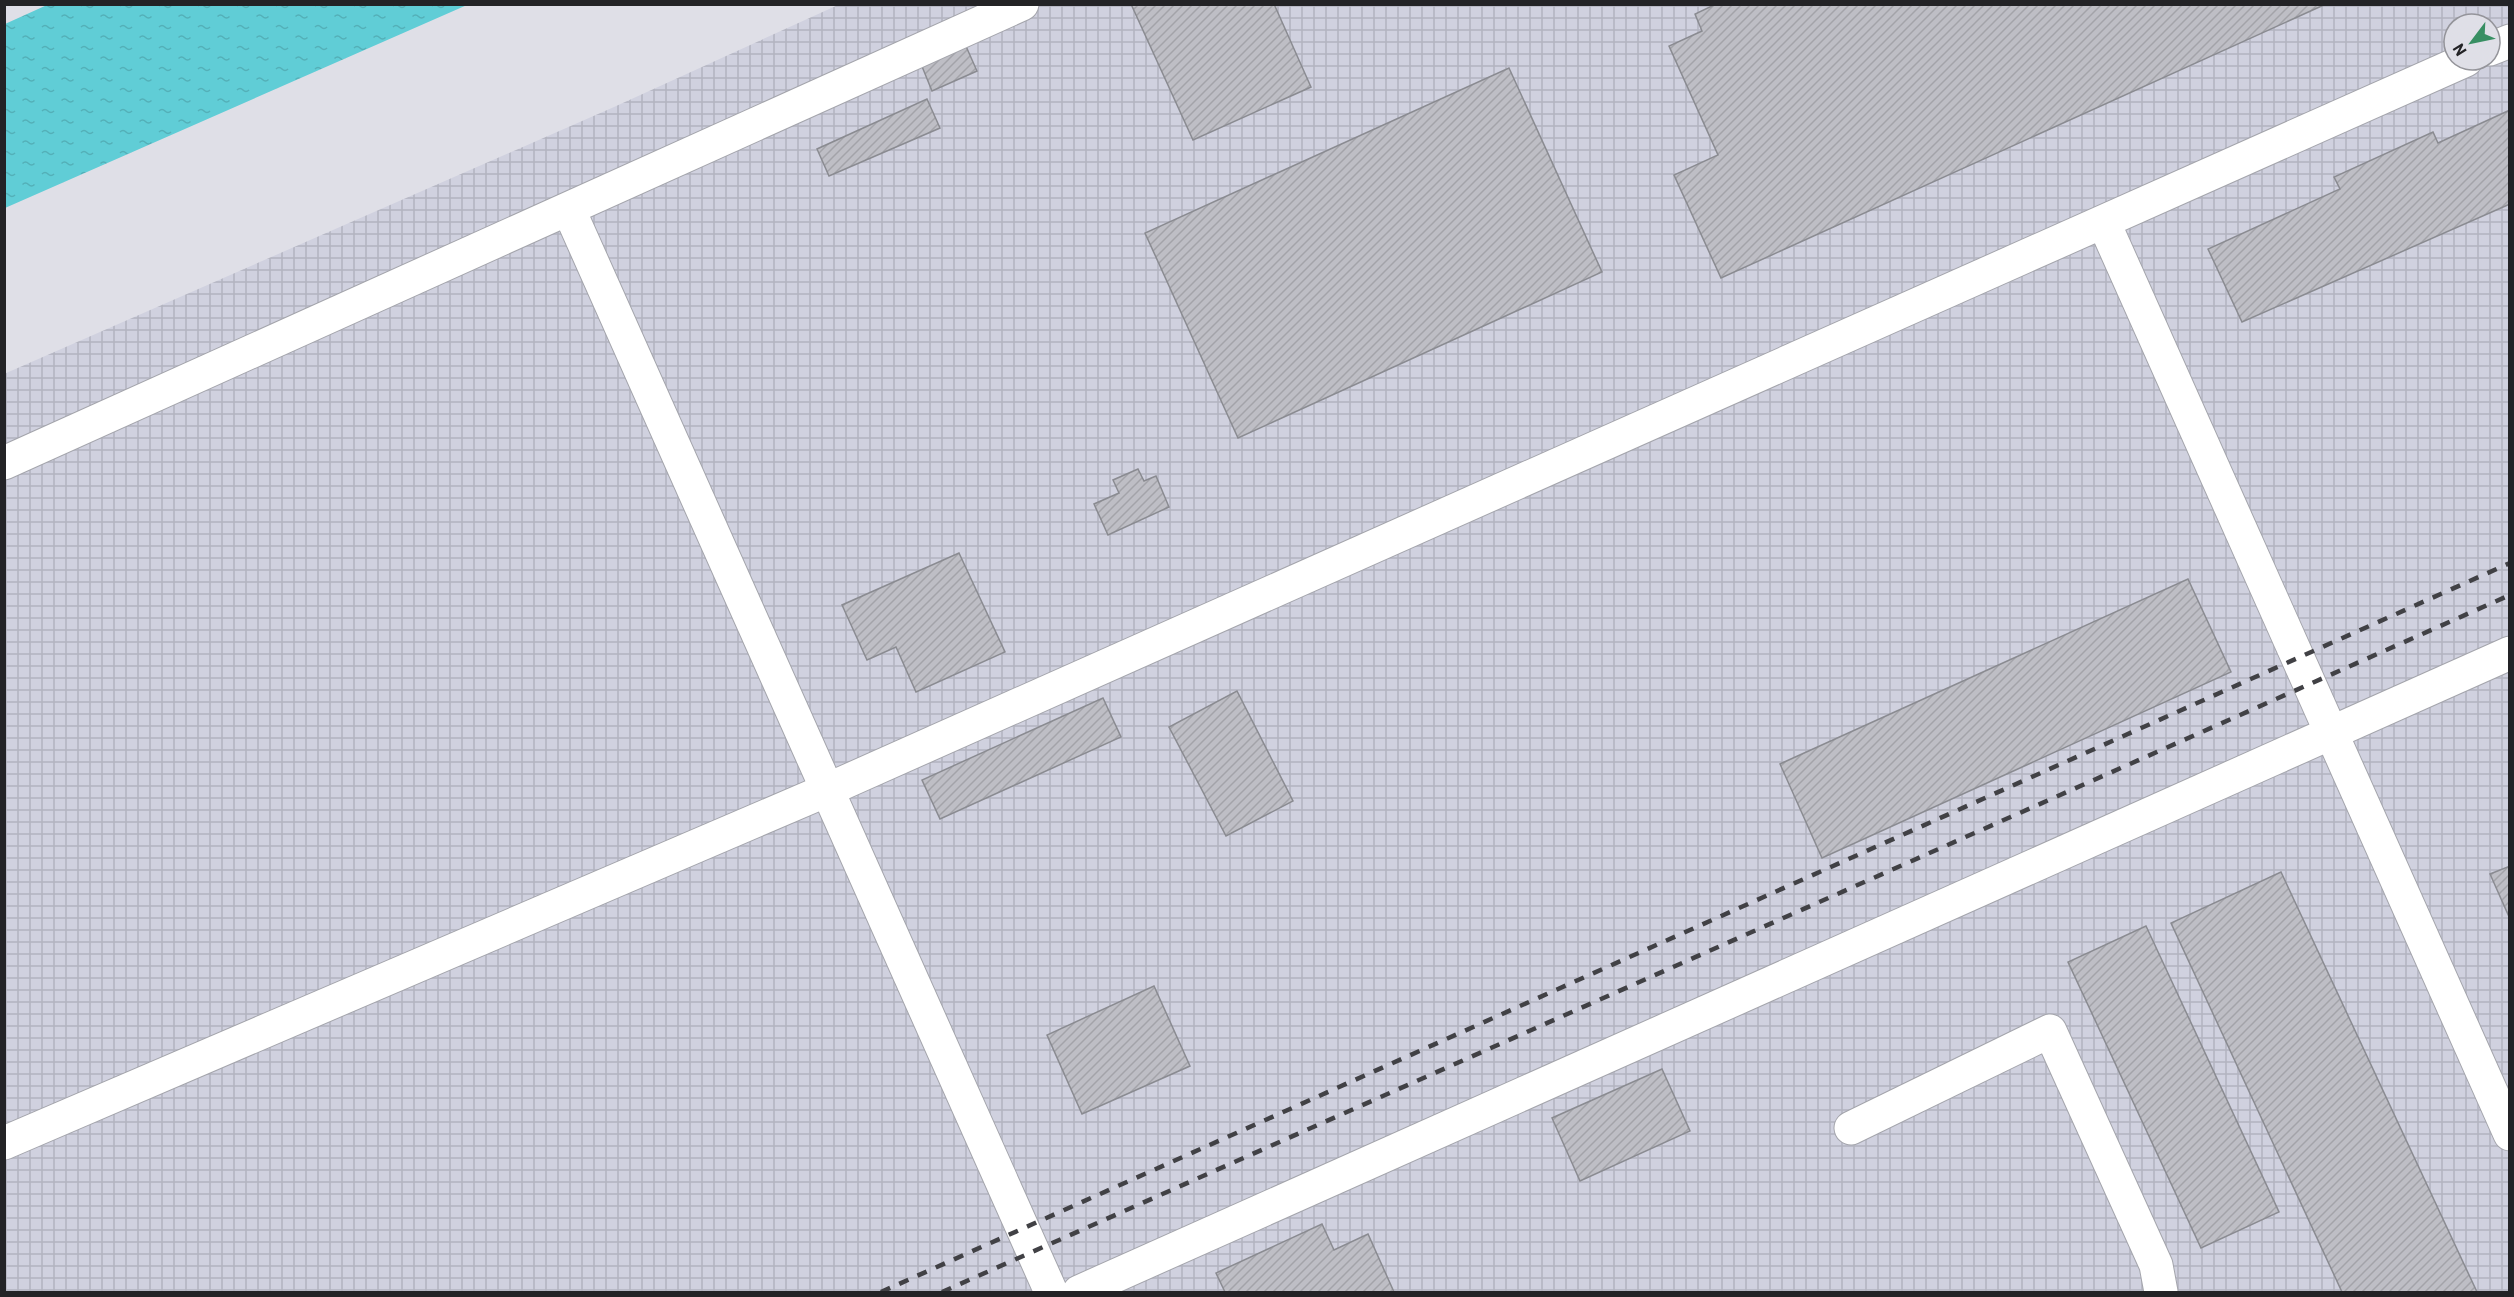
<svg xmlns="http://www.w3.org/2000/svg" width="2514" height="1297" font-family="Barlow,sans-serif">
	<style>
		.industrial { fill: url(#industrial-grid); fill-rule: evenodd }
		.water { fill: url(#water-ripples) }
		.building { fill: url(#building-hatch); stroke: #8a8b91; stroke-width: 1.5 }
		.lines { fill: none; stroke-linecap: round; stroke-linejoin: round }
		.minor-casing { stroke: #a4a5ac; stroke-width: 35 }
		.minor { stroke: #fff; stroke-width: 33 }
		.rail { stroke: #414145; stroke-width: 4.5; stroke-dasharray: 10 10; stroke-linecap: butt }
	</style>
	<defs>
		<pattern id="industrial-grid" width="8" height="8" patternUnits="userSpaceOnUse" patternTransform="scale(1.5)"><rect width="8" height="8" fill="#d0d1df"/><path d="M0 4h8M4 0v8" fill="none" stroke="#b2b3bf"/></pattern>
		<pattern id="water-ripples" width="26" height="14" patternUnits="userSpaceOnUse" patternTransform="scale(1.5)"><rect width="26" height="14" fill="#60cdd6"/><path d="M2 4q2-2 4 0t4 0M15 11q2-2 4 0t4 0" fill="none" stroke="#53b0b8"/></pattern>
		<pattern id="building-hatch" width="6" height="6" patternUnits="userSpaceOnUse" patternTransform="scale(1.5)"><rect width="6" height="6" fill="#bebec5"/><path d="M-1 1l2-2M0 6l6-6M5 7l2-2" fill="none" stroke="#a3a3a9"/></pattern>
	</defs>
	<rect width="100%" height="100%" fill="#dfdfe7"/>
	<path class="industrial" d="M 838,5 L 2509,5 L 2509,1292 L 5,1292 L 4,374 L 614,107 ZM 2454,24 L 2490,24 L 2490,60 L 2454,60 Z"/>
	<polygon class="water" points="47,5 47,4 467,5 5,208 5,24"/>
	<g class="building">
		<polygon points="1131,4 1274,4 1311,87 1193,140"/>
		<polygon points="1716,4 2326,4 1721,278 1674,175 1718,155 1669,46 1702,31 1695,14"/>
		<polygon points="965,44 977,71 932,91 921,64"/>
		<polygon points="1509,68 1602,272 1238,438 1145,233"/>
		<polygon points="927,99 940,128 829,176 817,149"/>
		<polygon points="2510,110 2510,204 2242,322 2208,249 2340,189 2334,177 2433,132 2438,143"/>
		<polygon points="1138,469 1144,481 1156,476 1169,507 1108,535 1094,504 1119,493 1113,480"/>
		<polygon points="959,553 1005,652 916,692 896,647 867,660 842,605"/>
		<polygon points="2188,579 2231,672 1822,858 1780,764"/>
		<polygon points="1237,691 1293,801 1226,836 1169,727"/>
		<polygon points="1103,698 1121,737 940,819 922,780"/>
		<polygon points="2510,866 2510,919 2490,874"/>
		<polygon points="2281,872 2477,1292 2342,1292 2171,923"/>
		<polygon points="2146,926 2279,1212 2201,1248 2068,962"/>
		<polygon points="1154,986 1190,1066 1082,1114 1047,1035"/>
		<polygon points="1662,1069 1690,1131 1580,1181 1552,1118"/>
		<polygon points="1322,1224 1334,1250 1368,1234 1394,1292 1225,1292 1216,1273"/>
	</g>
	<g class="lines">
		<defs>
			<g id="minor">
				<polyline points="2490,49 2510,41"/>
				<polyline points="569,210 1051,1292"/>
				<polyline points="2104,223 2510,1134"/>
				<polyline points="4,463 1022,4"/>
				<polyline points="1851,1128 2050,1031 2156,1265 2161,1292"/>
				<polyline points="4,1143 827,790 2466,60"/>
				<polyline points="1079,1292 2510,653"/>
			</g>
		</defs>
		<use href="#minor" class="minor-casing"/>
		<use href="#minor" class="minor"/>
		<g class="rail">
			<polyline points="881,1292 2510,563"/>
			<polyline points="942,1292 2510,595"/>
		</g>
	</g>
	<rect width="2514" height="1297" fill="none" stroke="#232326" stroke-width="12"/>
	<g transform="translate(2472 42) rotate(238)"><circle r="28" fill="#dfdfe7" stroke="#94949a" stroke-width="1.5"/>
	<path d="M0-4.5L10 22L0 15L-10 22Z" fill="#388f63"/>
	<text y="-9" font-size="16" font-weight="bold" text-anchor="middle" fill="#232326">N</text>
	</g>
</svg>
